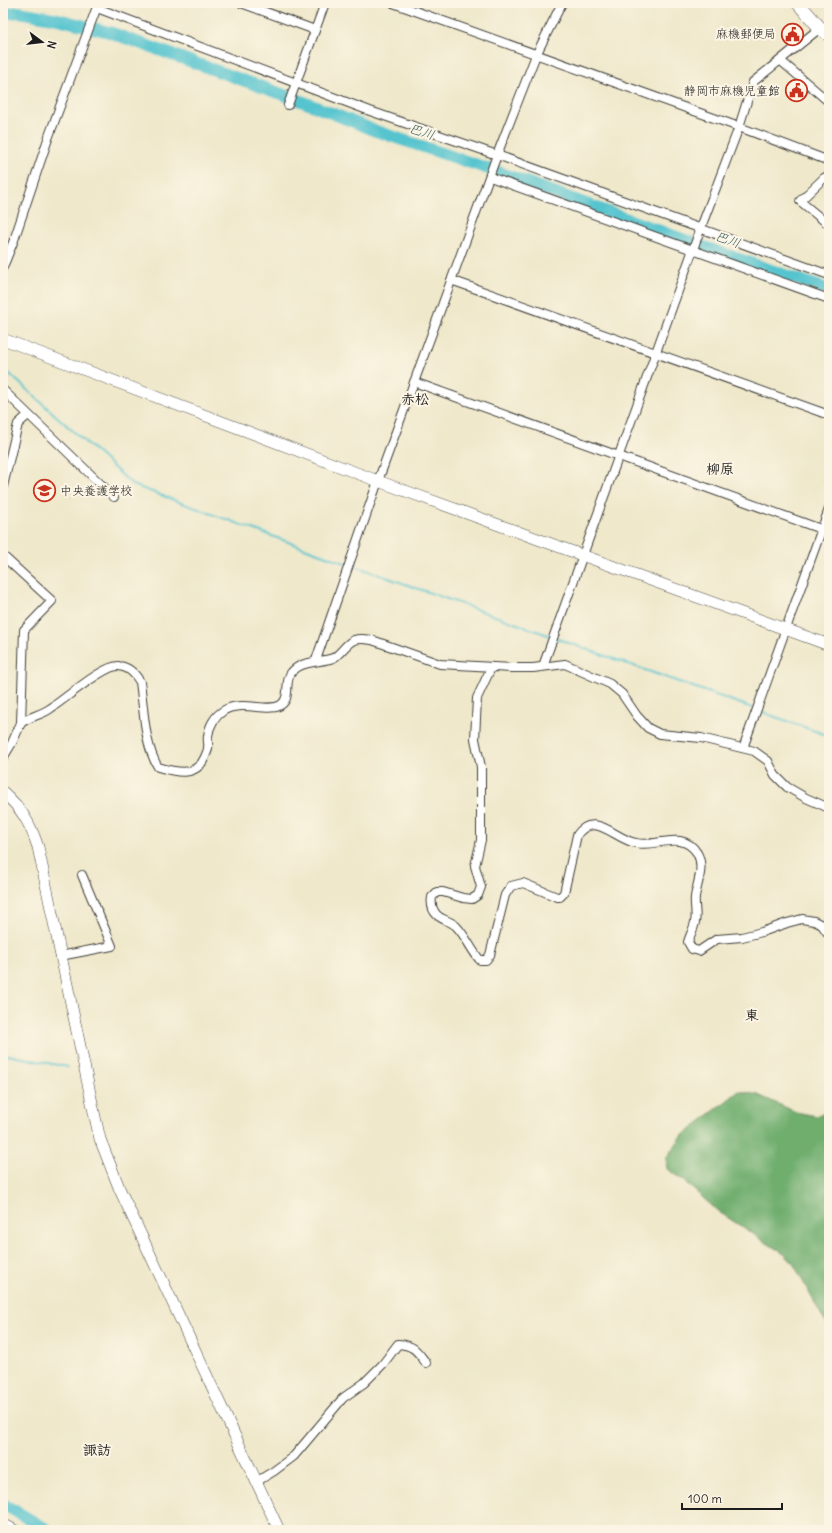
<svg xmlns="http://www.w3.org/2000/svg" width="832" height="1533" font-family="Delius,'Klee One',sans-serif">
	<style>
		.forest { fill: #70ae6e; stroke: #466545 }
		.lines { fill: none; stroke-linecap: round; stroke-linejoin: round }
		.stream { stroke: #57c4cf; stroke-width: 2 }
		.river { stroke: #57c4cf; stroke-width: 12 }
		.street-casing { stroke: #3c3b36; stroke-width: 10 }
		.secondary-casing { stroke: #3c3b36; stroke-width: 12 }
		.primary-casing { stroke: #3c3b36; stroke-width: 14 }
		.street { stroke: #fff; stroke-width: 8 }
		.secondary { stroke: #fff; stroke-width: 11 }
		.primary { stroke: #fff; stroke-width: 13 }
		.labels { text-anchor: middle; stroke-width: 4; stroke-linejoin: round; paint-order: stroke }
		.poi-label { font-size: 12px; fill: #1c1c1c; stroke: #fcf5e5; text-anchor: end }
		.water-label { font-size: 13px; font-style: italic; fill: #345f64; stroke: #fcf5e5 }
		.quarter-label { font-size: 14px; font-weight: bold; fill: #1c1c1c; stroke: #fcf5e5 }
	</style>
	<rect width="100%" height="100%" fill="#fcf5e5"/>
	<filter id="ink" filterUnits="userSpaceOnUse"><feTurbulence type="fractalNoise" baseFrequency=".025" numOctaves="2"/><feDisplacementMap in="SourceGraphic" scale="8" xChannelSelector="R" yChannelSelector="G"/><feConvolveMatrix kernelMatrix="1 2 1 2 8 2 1 2 1" color-interpolation-filters="sRGB"/></filter>
	<filter id="wash" filterUnits="userSpaceOnUse"><feTurbulence type="fractalNoise" baseFrequency=".012" numOctaves="4" result="noise"/><feDisplacementMap in="SourceGraphic" scale="16" xChannelSelector="R" yChannelSelector="G"/><feGaussianBlur stdDeviation="0.9" result="paint"/><feColorMatrix in="noise" values="0 0 0 0 0 0 0 0 0 0 0 0 0 0 0 0 0 1.4 0 .05"/><feComposite in="paint" operator="in"/></filter>
	<g filter="url(#wash)">
		<rect width="100%" height="100%" fill="#efe8cb"/>
		<polygon class="forest" points="739,1091 758,1095 796,1112 816,1116 829,1112 829,1329 793,1263 784,1254 719,1212 685,1182 667,1169 666,1158 682,1136"/>
		<g class="lines">
			<g class="stream">
				<polyline points="3,368 133,485 348,564"/>
				<polyline points="352,565 551,636"/>
				<polyline points="555,638 755,709"/>
				<polyline points="759,711 829,736"/>
				<polyline points="3,1054 68,1067"/>
			</g>
			<g class="river">
				<polyline points="3,14 19,12 58,19 109,32 309,104 376,131 501,173 701,246 829,290"/>
				<polyline points="3,1504 48,1530"/>
			</g>
		</g>
	</g>
	<g filter="url(#ink)">
		<g class="lines">
			<defs>
				<g id="street">
					<polyline points="241,3 315,30"/>
					<polyline points="393,3 739,127 829,161"/>
					<polyline points="97,8 370,111 497,155 829,275"/>
					<polyline points="781,61 829,102"/>
					<polyline points="288,105 325,3"/>
					<polyline points="829,176 824,178 800,201 829,225"/>
					<polyline points="490,177 829,299"/>
					<polyline points="3,267 14,240 49,136 98,4"/>
					<polyline points="451,280 829,415"/>
					<polyline points="414,382 829,532"/>
					<polyline points="3,390 114,497"/>
					<polyline points="3,486 18,424 28,415"/>
					<polyline points="3,556 52,601 24,630 21,723 12,743 3,758"/>
					<polyline points="316,660 378,481 497,155 536,55 562,3"/>
					<polyline points="543,666 700,230 739,127 753,82 820,28"/>
					<path d="M 491,668 L 477,698 L 475,739 L 481,767 L 481,840 L 475,866 L 481,887 L 478,895 L 472,899 L 463,898 L 443,892 L 437,892 L 432,897 C 431,903 432,910 437,915 C 442,920 451,921 456,926 C 466,936 471,950 480,960 L 486,960 L 490,955 L 505,895 L 511,886 L 523,883 L 557,897 L 560,897 L 564,893 L 577,835 C 594,810 616,840 636,843 C 657,848 682,829 697,853 C 705,867 697,883 695,897 C 694,905 697,914 695,922 C 694,928 690,935 688,942 L 692,949 L 699,951 L 717,939 L 742,937 L 762,932 L 787,923 L 802,919 L 814,921 L 822,925 L 829,935"/>
					<path d="M 21,723 C 30,716 42,715 51,708 C 65,699 105,664 119,666 C 129,667 136,675 140,682 C 144,709 144,744 158,767 C 175,772 196,778 205,757 C 206,754 208,751 208,748 C 209,744 207,740 208,736 C 209,726 215,716 223,711 C 240,699 271,714 282,704 C 291,697 284,682 291,673 C 301,660 319,663 333,658 C 341,654 346,643 354,640 C 360,638 365,639 372,640 L 440,664 L 512,668 L 533,668 L 565,664 L 610,684 L 622,694 L 637,716 L 648,728 L 660,734 L 701,738 L 754,751 L 768,761 L 775,775 L 787,787 L 806,798 L 829,808"/>
					<polyline points="743,748 829,509"/>
					<polyline points="60,956 112,946 82,875"/>
					<path d="M 256,1482 L 274,1471 L 294,1456 L 343,1398 L 364,1383 L 383,1364 L 398,1344 C 414,1345 417,1351 426,1363"/>
				</g>
				<g id="secondary">
					<polyline points="3,339 378,481 829,645"/>
					<path d="M 3,792 C 22,809 30,823 38,847 L 95,1117 L 100,1139 L 120,1190 L 279,1530"/>
					<polyline points="3,1524 14,1530"/>
				</g>
				<polyline id="primary" points="798,3 820,28 829,35"/>
			</defs>
			<use href="#street" class="street-casing"/>
			<use href="#secondary" class="secondary-casing"/>
			<use href="#primary" class="primary-casing"/>
			<use href="#street" class="street"/>
			<use href="#secondary" class="secondary"/>
			<use href="#primary" class="primary"/>
		</g>
	</g>
	<defs>
		<symbol id="civic-ring" viewBox="-11 -11 22 22"><circle r="9.5" fill="#fcf5e5" stroke="#c8321e" stroke-width="1.5"/><path d="M-.6-6.5H3V-4.5H.6V-3L4-1V1h2V6H-6V1h2V-1L-.6-3ZM-1.2 2.5V6h2.4V2.5Z" fill="#c8321e"/></symbol>
		<symbol id="school-ring" viewBox="-11 -11 22 22"><circle r="9.5" fill="#fcf5e5" stroke="#c8321e" stroke-width="1.5"/><path d="M0-5L7-2L0 1L-7-2ZM-4 1L0 2.5L4 1V4Q0 6-4 4Z" fill="#c8321e"/></symbol>
	</defs>
	<g fill-rule="evenodd">
		<use href="#civic-ring" x="780" y="22" width="25" height="25"/>
		<use href="#civic-ring" x="784" y="78" width="25" height="25"/>
		<use href="#school-ring" x="32" y="478" width="25" height="25"/>
	</g>
	<g class="labels">
		<g class="poi-label">
			<text x="776" y="38">麻機郵便局</text>
			<text x="780" y="95">静岡市麻機児童館</text>
			<text x="60" y="495" text-anchor="start">中央養護学校</text>
		</g>
		<g class="water-label">
			<text transform="translate(422 131) rotate(18)" y="5">巴川</text>
			<text transform="translate(728 239) rotate(20)" y="5">巴川</text>
		</g>
		<g class="quarter-label">
			<text x="415" y="404">赤松</text>
			<text x="720" y="474">柳原</text>
			<text x="752" y="1020">東</text>
			<text x="97" y="1455">諏訪</text>
		</g>
	</g>
	<rect width="832" height="1533" fill="none" stroke="#fcf5e5" stroke-width="16"/>
	<g transform="translate(42 42) rotate(105)" stroke="#fcf5e5" stroke-width="3" paint-order="stroke">
	<path d="M0-3L7 15L0 10L-7 15Z" fill="#1c1c1c"/>
	<text y="-6" font-size="11" font-weight="bold" text-anchor="middle" fill="#1c1c1c">N</text>
	</g>
	<path d="M682 1503v6h100v-6" fill="none" stroke="#1c1c1c" stroke-width="2"/>
	<text x="688" y="1503" font-size="12" fill="#1c1c1c" stroke="#fcf5e5" stroke-width="3" paint-order="stroke">100 m</text>
</svg>
